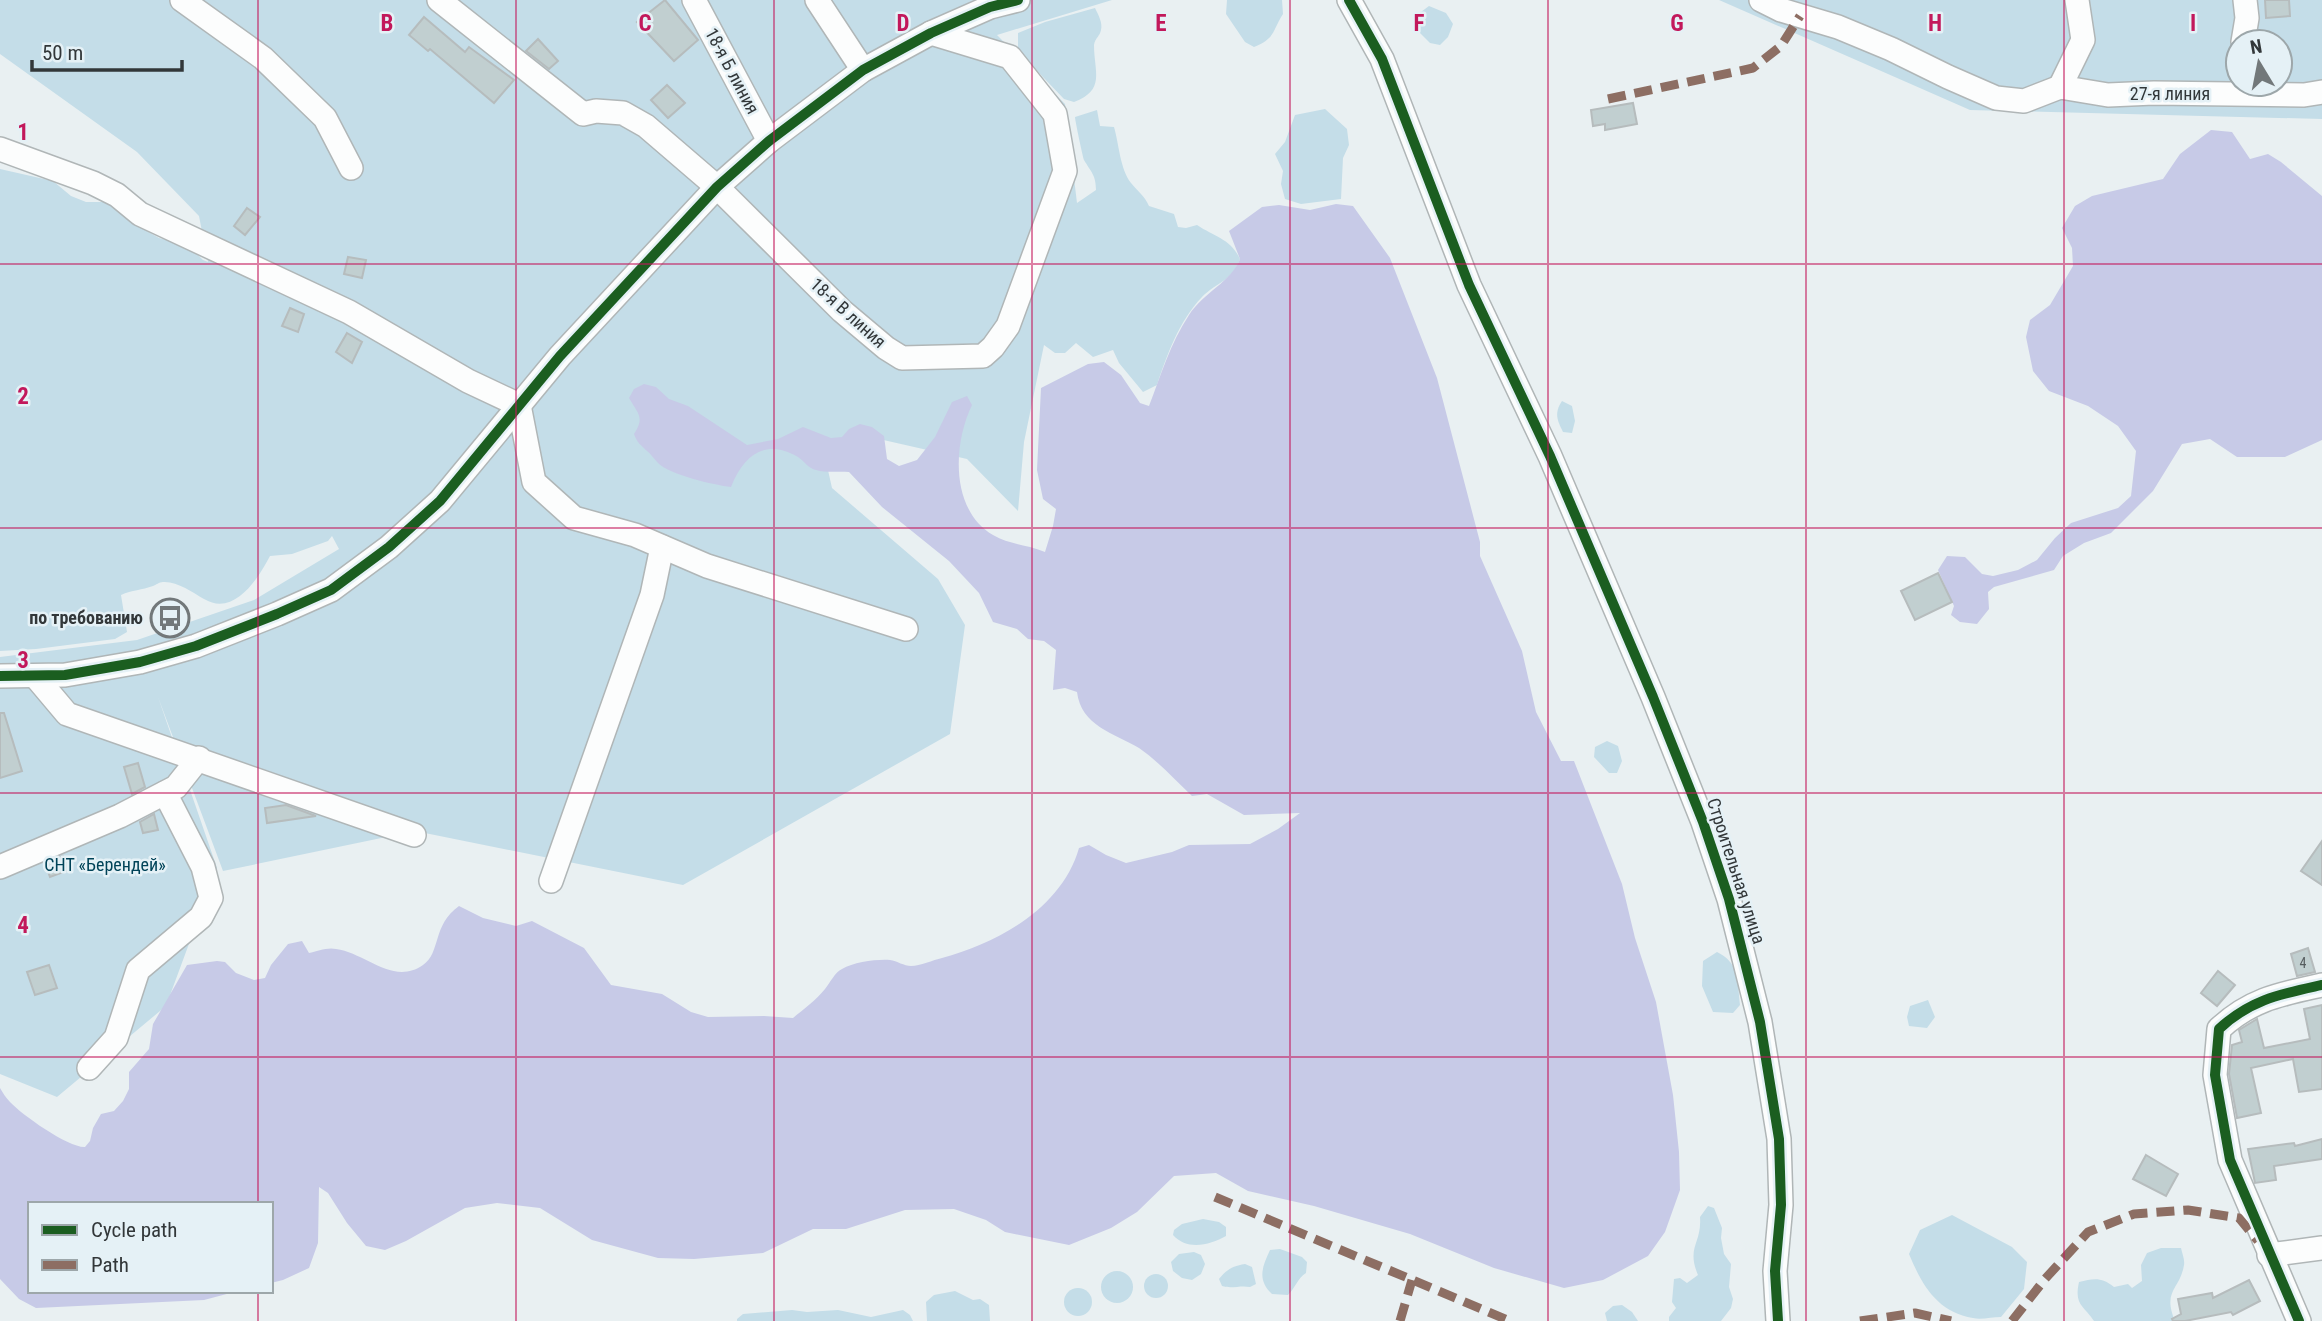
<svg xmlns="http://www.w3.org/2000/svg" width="2322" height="1321" font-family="'Roboto Condensed',sans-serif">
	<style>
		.green { fill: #c4dde8; fill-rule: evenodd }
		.water { fill: #c7cae7 }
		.building { fill: #c1cfd0; stroke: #b6bcbd; stroke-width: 2 }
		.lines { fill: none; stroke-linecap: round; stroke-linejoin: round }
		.minor-casing { stroke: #b0b6b7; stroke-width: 26 }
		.minor { stroke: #fcfdfd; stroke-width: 23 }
		.quiet { stroke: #8d6e63; stroke-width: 9; stroke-dasharray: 18 9; stroke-linecap: butt }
		.cycleway-casing { stroke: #e5f1f6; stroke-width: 15 }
		.cycleway { stroke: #1b5e20; stroke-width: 10 }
		.grid { fill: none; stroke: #c2185b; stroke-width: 2; stroke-opacity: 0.55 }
		.labels { text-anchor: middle; stroke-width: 5; stroke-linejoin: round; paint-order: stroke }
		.number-label { font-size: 14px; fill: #565d5f }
		.street-label { font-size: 18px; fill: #323739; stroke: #e5f1f6 }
		.poi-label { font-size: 18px; font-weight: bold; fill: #323739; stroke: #e5f1f6; text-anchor: end }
		.park-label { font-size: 18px; fill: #004358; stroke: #e5f1f6 }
		.grid-label { font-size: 23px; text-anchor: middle; font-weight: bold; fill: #c2185b; stroke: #e5f1f6; stroke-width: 5; stroke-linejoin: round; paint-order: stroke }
	</style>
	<rect width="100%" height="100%" fill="#e9f0f2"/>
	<g class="green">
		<path d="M 0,0 L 1112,0 L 997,35 L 1065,104 L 1077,203 L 1096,190 C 1096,175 1091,172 1084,160 C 1083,158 1075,120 1075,117 L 1097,110 L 1100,126 L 1114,127 C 1119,144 1120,169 1131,183 C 1138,192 1144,195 1149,206 L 1174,214 L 1178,227 L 1186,228 L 1197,225 C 1215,237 1231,239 1240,259 C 1232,281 1217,282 1202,297 C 1179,321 1167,355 1157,385 L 1143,392 L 1119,363 L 1113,350 L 1093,357 L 1076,343 L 1065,353 L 1055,353 L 1044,345 L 1024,442 L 1018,511 L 967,459 L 879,439 L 821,439 L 832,488 L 938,579 L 965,625 L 950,734 L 683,885 L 415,831 L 223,871 L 158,697 L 217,868 L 166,1006 L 57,1097 L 0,1074 L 0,657 L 137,640 L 254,600 L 339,549 L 332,536 L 328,541 L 292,554 L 270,556 C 258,579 234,617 204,599 C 192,592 177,581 163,582 C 159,582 156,585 153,586 C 142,590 132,590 121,595 L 127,632 L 115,639 L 36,649 L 0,651 L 0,169 L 53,181 L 71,196 L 86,202 L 106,202 L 138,226 L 159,238 L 189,246 L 203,260 L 208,262 L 199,216 L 137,152 L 0,54 Z"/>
		<path d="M 1227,0 L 1282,0 L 1283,14 C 1272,31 1276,38 1254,47 L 1245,42 L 1226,14 Z"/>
		<path d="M 1719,0 L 2322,0 L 2322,119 L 1970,110 ZM 2238,42 L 2280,42 L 2280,84 L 2238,84 Z"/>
		<polygon points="1429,6 1446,13 1453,24 1448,37 1440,45 1430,43 1413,26 1413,18"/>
		<path d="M 1095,8 C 1098,14 1103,23 1101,30 C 1100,36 1095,38 1094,45 C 1094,72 1106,90 1074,102 L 1064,99 L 1018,51 L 1018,33 L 1045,22 Z"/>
		<polygon points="1325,109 1347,129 1349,145 1343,158 1341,199 1301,204 1285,199 1281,184 1283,171 1275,154 1285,142 1295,115"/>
		<path d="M 1562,401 L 1572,406 L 1575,421 L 1572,433 L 1563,432 C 1557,420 1554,413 1562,401 Z"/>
		<polygon points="1607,741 1618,746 1622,761 1617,773 1609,773 1594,757 1595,747"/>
		<path d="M 1717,952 C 1740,963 1737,982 1740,1005 L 1733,1013 L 1713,1012 L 1702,986 L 1703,961 Z"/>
		<polygon points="1928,1000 1935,1017 1927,1028 1909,1026 1907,1017 1910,1006"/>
		<path d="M 1708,1206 L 1714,1208 L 1722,1228 L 1721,1238 L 1724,1254 L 1731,1264 L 1729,1287 L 1733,1299 L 1731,1308 L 1721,1321 L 1669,1321 L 1669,1317 L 1676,1308 L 1672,1302 L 1674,1279 L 1680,1278 L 1687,1283 L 1698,1275 C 1686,1247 1702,1244 1700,1217 Z"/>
		<path d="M 1952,1215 L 2012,1247 L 2027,1262 L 2024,1289 L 2001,1317 C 1992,1317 1981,1320 1973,1318 C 1937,1312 1922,1285 1909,1254 L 1920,1230 Z"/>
		<path d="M 1203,1219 L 1219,1222 L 1226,1227 L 1226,1236 C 1210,1245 1187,1251 1173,1235 L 1174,1230 L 1182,1224 Z"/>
		<path d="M 2161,1248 L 2181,1248 C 2182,1253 2185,1260 2184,1265 C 2180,1290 2162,1290 2175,1321 L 2094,1321 C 2083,1305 2074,1305 2079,1282 C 2094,1278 2102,1277 2114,1287 L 2128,1284 L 2132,1288 L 2142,1281 L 2141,1265 L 2147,1253 Z"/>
		<path d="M 1280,1249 L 1302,1257 L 1307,1262 L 1306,1273 C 1297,1279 1296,1287 1288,1295 L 1272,1294 C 1257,1280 1262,1267 1270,1250 Z"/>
		<polygon points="1194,1252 1201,1255 1205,1264 1201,1274 1192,1280 1182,1278 1173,1271 1171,1262 1179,1254"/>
		<path d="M 1245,1264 L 1252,1267 L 1256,1284 L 1250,1287 C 1240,1285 1232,1289 1222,1286 L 1219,1279 C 1227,1269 1233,1266 1245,1264 Z"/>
		<circle cx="1117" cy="1287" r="16"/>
		<circle cx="1156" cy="1286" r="12"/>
		<circle cx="1078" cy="1302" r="14"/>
		<polygon points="955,1291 973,1300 980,1299 989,1305 990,1321 927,1321 926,1302 934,1295"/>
		<polygon points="1622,1305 1632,1312 1638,1321 1607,1321 1605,1313 1613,1306"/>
		<polygon points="792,1310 807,1312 838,1310 871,1317 903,1310 910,1315 913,1321 737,1321 737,1319 743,1314"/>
	</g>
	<g class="water">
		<polygon points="2211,130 2232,132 2250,159 2268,154 2281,162 2322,196 2322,440 2285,457 2237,457 2210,439 2182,444 2153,491 2111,533 2084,543 2063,556 2054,570 1994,587 1988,592 1989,609 1977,624 1960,622 1951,615 1954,606 1938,570 1947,556 1965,557 1982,574 1993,576 2018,570 2037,560 2055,538 2071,523 2118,508 2131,496 2136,451 2118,426 2088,406 2049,391 2033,371 2026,337 2030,320 2050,305 2073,266 2072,248 2062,228 2075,206 2092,196 2163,179 2180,154"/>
		<path d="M 1336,204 L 1353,206 L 1390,258 L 1437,378 L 1480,542 L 1480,556 L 1522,651 L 1536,712 L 1561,761 L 1574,761 L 1622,884 L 1635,938 L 1656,1002 L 1673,1095 L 1679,1152 L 1680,1190 L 1665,1232 L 1648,1256 L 1603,1280 L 1564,1288 L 1494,1268 L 1410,1234 L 1314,1206 L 1248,1191 L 1216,1173 L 1174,1176 L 1137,1212 L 1111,1228 L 1069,1245 L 1005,1232 L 986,1220 L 954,1209 L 905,1210 L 846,1229 L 813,1229 L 763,1253 L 694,1259 L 658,1258 L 592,1240 L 540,1208 L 497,1203 L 465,1208 L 406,1241 L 385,1250 L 366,1246 L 347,1223 L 328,1193 L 319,1187 L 318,1243 L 309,1268 L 283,1280 L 271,1283 L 271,1204 L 30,1204 L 30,1291 L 238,1291 L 204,1300 L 36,1308 L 19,1299 L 0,1279 L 0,1088 C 3,1093 6,1098 10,1102 C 22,1115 69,1148 85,1147 L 90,1141 L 93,1128 L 101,1114 L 114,1111 L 123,1101 L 129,1089 L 129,1072 L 149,1049 L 153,1024 L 187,965 L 217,961 L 225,962 L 236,973 L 254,980 L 265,978 L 271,965 L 288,944 L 302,941 L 309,953 C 317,951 328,947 336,949 C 366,953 393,986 423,965 C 441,953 432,925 459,906 L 483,918 L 516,926 L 532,921 L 584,948 L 611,985 L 662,994 L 691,1012 L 708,1017 L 764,1016 L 793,1018 C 804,1009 816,1000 825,989 C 830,983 835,972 842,969 C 854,962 877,959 890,960 C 897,961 904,966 911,966 C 920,966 933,960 942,958 C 998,943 1062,908 1079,848 L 1089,845 L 1106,855 L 1126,863 L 1172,852 L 1189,845 L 1250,844 L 1278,829 L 1300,813 L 1244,815 L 1207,794 L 1192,796 C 1175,780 1158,761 1139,748 C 1114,733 1081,726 1077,692 L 1065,688 L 1053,690 L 1056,650 L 1044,641 L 1028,639 L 1017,629 L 993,622 L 979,593 L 949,561 L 882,507 L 849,472 C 839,471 826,473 816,470 C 809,469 804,461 798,457 C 765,438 744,455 731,487 C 714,485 670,475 658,463 C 654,459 651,454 647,451 C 641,445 637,443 634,434 C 645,417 638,414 629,398 L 634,389 L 644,384 L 656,387 L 669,399 L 688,406 L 747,445 L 778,439 L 803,427 L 831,438 L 842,437 L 849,429 L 860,424 L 872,427 L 884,436 L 887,459 L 899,466 L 917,460 L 935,437 L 952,402 L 967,396 L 972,405 C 953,444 950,510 993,535 C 1010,545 1026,544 1045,552 L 1053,526 L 1056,509 L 1043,499 L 1037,470 L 1041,388 L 1088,364 L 1104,362 L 1121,375 L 1140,403 L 1149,406 C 1161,375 1170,344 1189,315 C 1204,292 1231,282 1240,259 L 1229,231 L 1262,207 L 1279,205 L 1310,210 Z"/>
	</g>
	<g class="building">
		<polygon points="665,0 698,40 674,61 637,22"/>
		<polygon points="2265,0 2289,0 2290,16 2266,18"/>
		<polygon points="424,17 465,52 469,47 514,80 494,103 430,49 428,51 409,35"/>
		<polygon points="538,39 558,61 549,69 526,51"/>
		<polygon points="667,85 685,103 668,118 651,100"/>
		<polygon points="1633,103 1637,124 1605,130 1605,124 1593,126 1591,110"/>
		<polygon points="247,208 260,217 245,235 234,226"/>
		<polygon points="348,257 366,260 362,278 344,274"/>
		<polygon points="290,308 304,314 298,332 282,326"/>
		<polygon points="347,333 362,342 352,363 336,352"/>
		<polygon points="1938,573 1952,602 1915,620 1901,591"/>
		<polygon points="0,713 4,713 22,771 0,778"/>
		<polygon points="138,763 145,787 132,794 124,767"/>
		<polygon points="286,805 316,816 267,823 265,808"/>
		<polygon points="154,814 158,830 143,833 140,822"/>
		<polygon points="2322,841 2322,885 2301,871"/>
		<polygon points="63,856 69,870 50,877 45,863"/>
		<polygon points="2308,948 2315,972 2297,976 2291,954"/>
		<polygon points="49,965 57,988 35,995 27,972"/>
		<polygon points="2218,971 2235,985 2217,1006 2201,993"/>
		<polygon points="2322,1005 2322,1089 2299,1092 2293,1059 2251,1068 2261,1113 2237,1118 2229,1074 2232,1045 2242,1042 2239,1030 2257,1019 2264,1048 2310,1039 2304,1009"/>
		<polygon points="2322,1139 2322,1159 2274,1166 2276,1180 2255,1183 2248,1149 2294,1143 2295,1146"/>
		<polygon points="2146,1155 2178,1174 2166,1196 2133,1179"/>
		<polygon points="2249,1280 2260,1301 2233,1315 2231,1312 2185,1321 2173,1321 2172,1319 2181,1314 2178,1299 2212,1293 2213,1298"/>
	</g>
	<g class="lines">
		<defs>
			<g id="minor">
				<polyline points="182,0 263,58 325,118 351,168"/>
				<polyline points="439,0 583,114 596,111 623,113 646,126 717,187 842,311 886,348 902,358 983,356 993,347 1008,326 1065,171 1055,114 1010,57 931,33"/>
				<polyline points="694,0 769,141"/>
				<polyline points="817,0 863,70"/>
				<polyline points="1349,0 1382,59 1469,285 1550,456 1653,697 1703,822 1729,899 1760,1022 1779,1139 1781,1205 1775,1271 1778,1321"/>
				<polyline points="1761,0 1781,10 1838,27 1891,49 1948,77 1996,98 2024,101 2060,87"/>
				<polyline points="2243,42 2247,18 2245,0"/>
				<polyline points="2060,87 2108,95 2154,93 2304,95 2322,92"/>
				<polyline points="2060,87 2083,40 2077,0"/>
				<polyline points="0,149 93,183 117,195 140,214 349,312 468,381 519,405 534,482 574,518 635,535 707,566 906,629"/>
				<polyline points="0,676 65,675 140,662 196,646 277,614 331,590 389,547 440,501 560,356 717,187 769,141 863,70 931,33 990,7 1018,0"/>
				<polyline points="35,676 67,714 414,835"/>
				<polyline points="0,867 120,816 176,787 199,758"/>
				<polyline points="551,881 652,595 662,547"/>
				<polyline points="89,1068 116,1038 138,970 201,917 211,898 203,867 165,793"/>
				<polyline points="2269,1255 2322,1248"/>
				<path d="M 2299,1321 L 2230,1160 L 2215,1075 L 2219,1029 C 2251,999 2281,994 2322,985"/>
			</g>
		</defs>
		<use href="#minor" class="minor-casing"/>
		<use href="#minor" class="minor"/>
		<g class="quiet">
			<polyline points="1608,99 1753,68 1781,46 1800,16"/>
			<polyline points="1215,1197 1510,1321"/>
			<polyline points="1400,1321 1412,1280"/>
			<polyline points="1860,1321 1915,1313 1951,1321"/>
			<polyline points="2012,1321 2045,1279 2088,1232 2134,1214 2188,1210 2239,1218 2258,1241"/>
		</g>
		<defs>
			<g id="cycleway">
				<polyline points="1349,0 1382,59 1469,285 1550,456 1653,697 1703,822 1729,899 1760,1022 1779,1139 1781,1205 1775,1271 1778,1321"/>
				<polyline points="0,676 65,675 140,662 196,646 277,614 331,590 389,547 440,501 560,356 717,187 769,141 863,70 931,33 990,7 1018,0"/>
				<path d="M 2299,1321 L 2230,1160 L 2215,1075 L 2219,1029 C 2251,999 2281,994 2322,985"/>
			</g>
		</defs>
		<use href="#cycleway" class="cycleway-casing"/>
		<use href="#cycleway" class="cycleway"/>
	</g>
	<path class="grid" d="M 258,0 L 258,1204M 516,0 L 516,1321M 774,0 L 774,1321M 1032,0 L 1032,1321M 1290,0 L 1290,1321M 1548,0 L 1548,1321M 1806,0 L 1806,1321M 2064,0 L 2064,1321M 0,264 L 2322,264M 0,528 L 2322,528M 0,793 L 2322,793M 0,1057 L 2322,1057M 258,1291 L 258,1321"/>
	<defs>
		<symbol id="bus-ring" viewBox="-11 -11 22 22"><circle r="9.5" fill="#e5f1f6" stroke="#72787a" stroke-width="1.5"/><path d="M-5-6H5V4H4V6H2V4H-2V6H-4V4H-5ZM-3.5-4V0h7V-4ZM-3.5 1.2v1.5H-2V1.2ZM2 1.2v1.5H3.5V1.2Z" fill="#72787a"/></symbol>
	</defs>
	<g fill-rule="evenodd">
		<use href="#bus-ring" x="148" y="596" width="44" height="44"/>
	</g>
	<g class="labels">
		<g class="number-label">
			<text x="2303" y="968">4</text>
		</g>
		<g class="street-label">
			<text transform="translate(732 71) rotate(62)" y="6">18-я Б линия</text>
			<text x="2170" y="100">27-я линия</text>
			<text transform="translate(848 313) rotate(42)" y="6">18-я В линия</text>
			<text transform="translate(1736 871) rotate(72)" y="6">Строительная улица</text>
		</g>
		<g class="poi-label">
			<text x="143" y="624">по требованию</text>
		</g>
		<g class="park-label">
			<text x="105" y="871">СНТ «Берендей»</text>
		</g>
	</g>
	<g class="grid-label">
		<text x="387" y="31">B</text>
		<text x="645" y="31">C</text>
		<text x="903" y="31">D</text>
		<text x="1161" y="31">E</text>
		<text x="1419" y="31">F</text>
		<text x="1677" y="31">G</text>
		<text x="1935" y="31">H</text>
		<text x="2193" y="31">I</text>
		<text x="23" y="140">1</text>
		<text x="23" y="404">2</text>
		<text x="23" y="668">3</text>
		<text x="23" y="933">4</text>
	</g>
	<rect x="28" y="1202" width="245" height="91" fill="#e5f1f6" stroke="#9da7aa" stroke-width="2"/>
	<rect x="42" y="1225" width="35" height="10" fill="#1b5e20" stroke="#9da7aa" stroke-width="2"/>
	<text x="91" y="1237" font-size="21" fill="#323739">Cycle path</text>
	<rect x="42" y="1260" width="35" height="10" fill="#8d6e63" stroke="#9da7aa" stroke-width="2"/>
	<text x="91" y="1272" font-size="21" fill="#323739">Path</text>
	<g transform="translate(2259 63) rotate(350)"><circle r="33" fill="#e5f1f6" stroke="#9da7aa" stroke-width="2"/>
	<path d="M0-5L12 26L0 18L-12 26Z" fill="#72787a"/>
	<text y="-10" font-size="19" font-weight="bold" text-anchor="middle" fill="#323739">N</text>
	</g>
	<path d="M32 60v10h150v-10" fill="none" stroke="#323739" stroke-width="3.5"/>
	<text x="42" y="60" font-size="21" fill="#323739" stroke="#e5f1f6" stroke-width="5" paint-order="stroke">50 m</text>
</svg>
